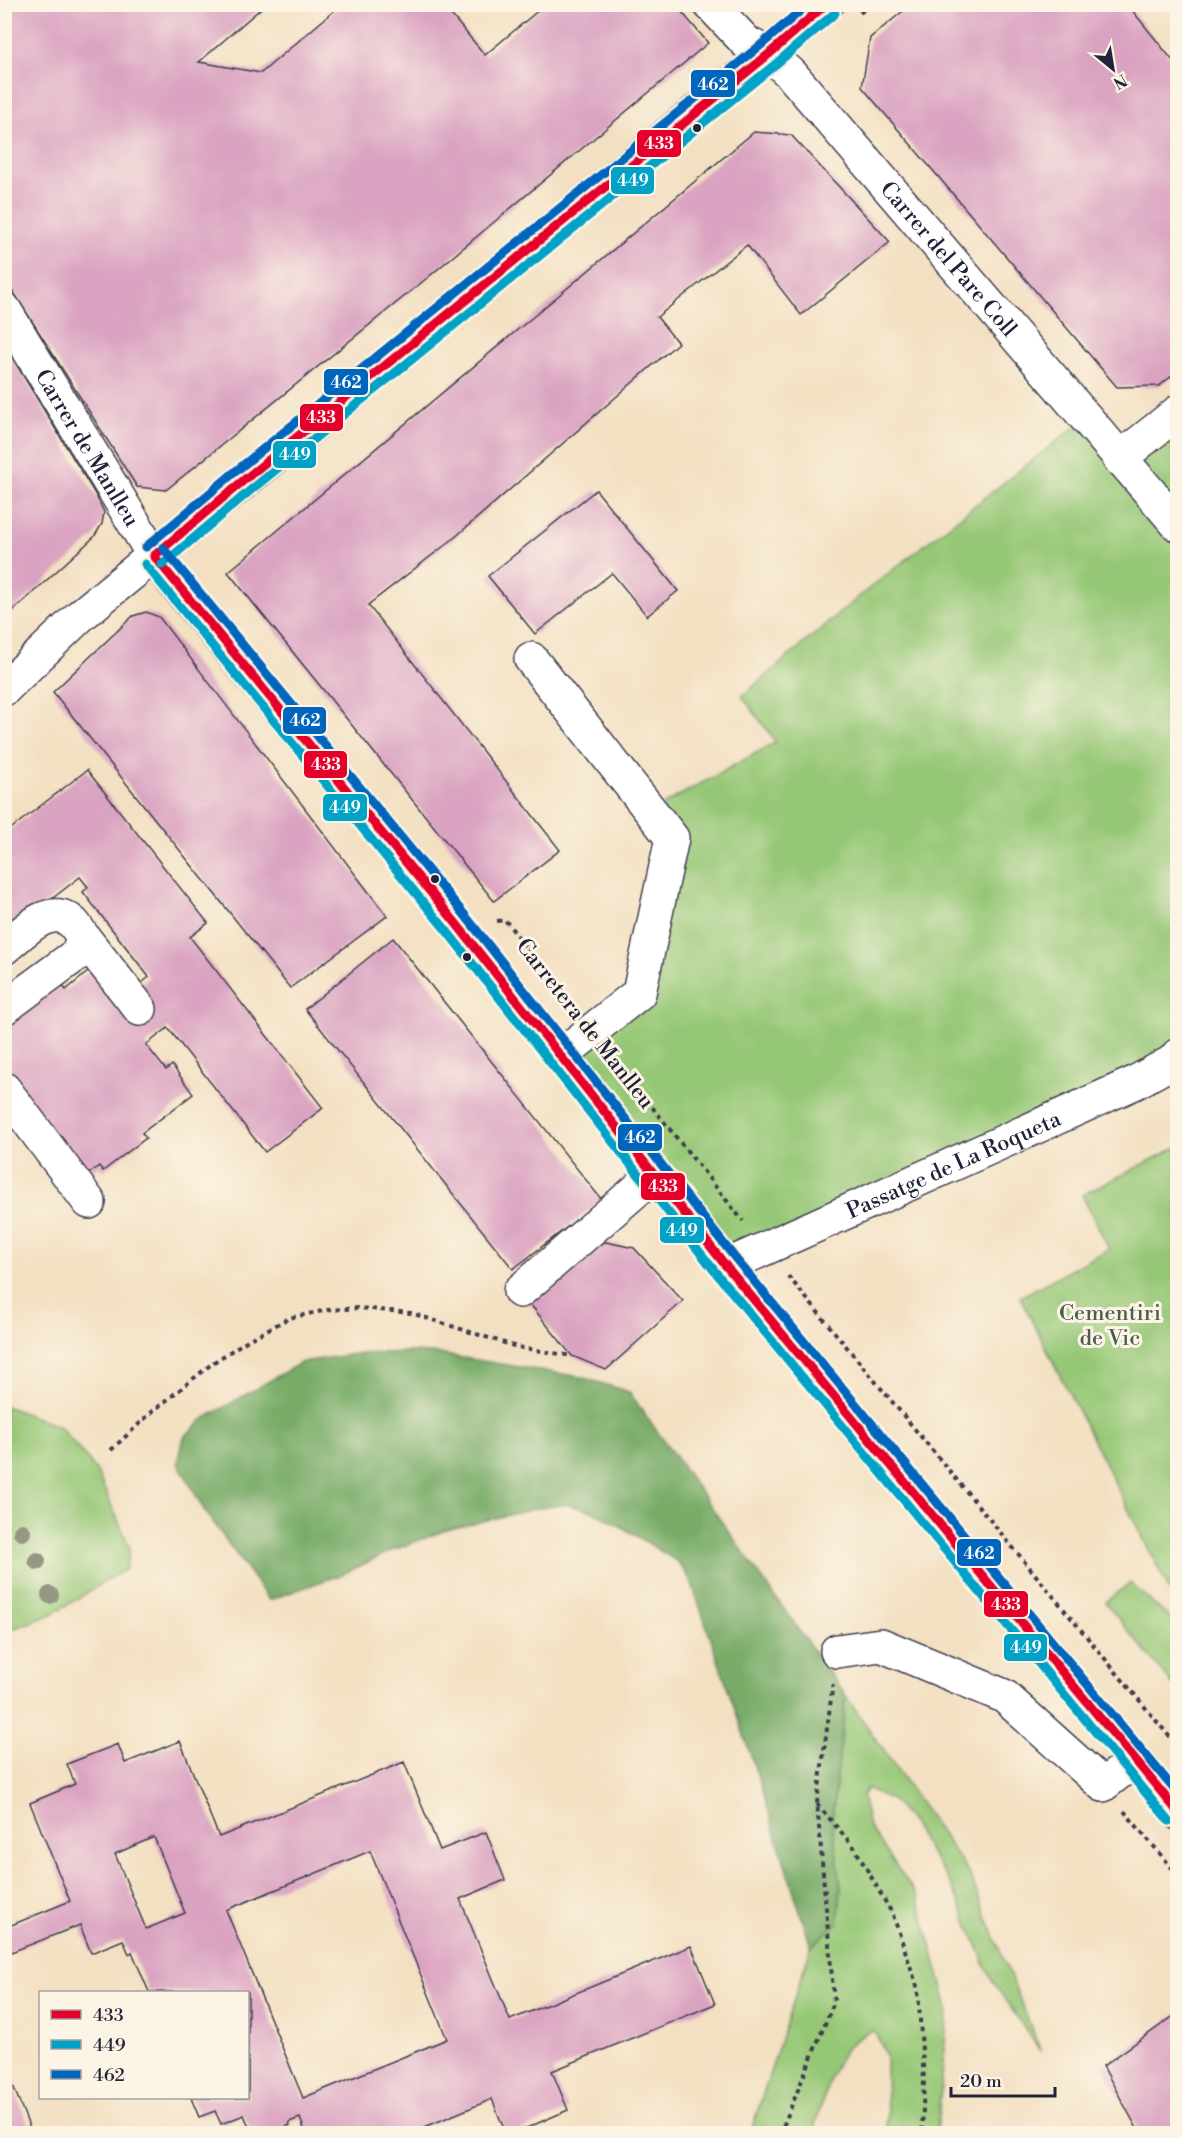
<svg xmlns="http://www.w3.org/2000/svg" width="1182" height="2138" font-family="'Libre Bodoni',serif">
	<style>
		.green { fill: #96c776; stroke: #5c7458; stroke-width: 1.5 }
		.forest { fill: #78ac67; stroke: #4d6751; stroke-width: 1.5 }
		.building { fill: #daa3c1; fill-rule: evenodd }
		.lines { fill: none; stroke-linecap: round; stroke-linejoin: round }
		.minor-casing { stroke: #413e4f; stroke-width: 36 }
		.path { stroke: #413e4f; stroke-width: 4; stroke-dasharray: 4.5 4.5; stroke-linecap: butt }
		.minor { stroke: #fff; stroke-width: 33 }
		.bus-1-casing { stroke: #fcf5e5; stroke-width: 14 }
		.bus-2-casing { stroke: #fcf5e5; stroke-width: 14 }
		.bus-3-casing { stroke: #fcf5e5; stroke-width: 14 }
		.bus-1 { stroke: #e4002b; stroke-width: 9 }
		.bus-2 { stroke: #02a2c7; stroke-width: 9 }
		.bus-3 { stroke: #0065bd; stroke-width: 9 }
		.tree { fill: #979783 }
		.bus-dot { fill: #22223b; stroke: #fcf5e5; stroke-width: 2 }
		.labels { text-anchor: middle; stroke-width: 6; stroke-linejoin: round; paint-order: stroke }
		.street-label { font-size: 22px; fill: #22223b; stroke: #fcf5e5 }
		.park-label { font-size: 22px; fill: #4b5c50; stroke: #fcf5e5 }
		.line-badge { stroke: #fcf5e5; stroke-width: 2 }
		.badge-label { font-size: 16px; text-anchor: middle; font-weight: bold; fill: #fff }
	</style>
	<rect width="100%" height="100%" fill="#fcf5e5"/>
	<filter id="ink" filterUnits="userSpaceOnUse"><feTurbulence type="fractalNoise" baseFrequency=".0167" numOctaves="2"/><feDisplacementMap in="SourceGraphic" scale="12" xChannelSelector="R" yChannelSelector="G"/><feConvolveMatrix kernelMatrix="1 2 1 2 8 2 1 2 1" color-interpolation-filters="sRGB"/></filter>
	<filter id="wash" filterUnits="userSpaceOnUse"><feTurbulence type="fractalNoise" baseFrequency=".008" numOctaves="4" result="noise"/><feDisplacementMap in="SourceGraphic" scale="24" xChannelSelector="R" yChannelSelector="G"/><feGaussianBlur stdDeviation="1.35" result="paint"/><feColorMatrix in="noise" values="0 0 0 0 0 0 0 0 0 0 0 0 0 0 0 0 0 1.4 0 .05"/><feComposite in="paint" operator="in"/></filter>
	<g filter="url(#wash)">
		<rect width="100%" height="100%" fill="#f3e0c2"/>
		<g class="green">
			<polygon points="1177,412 1178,1055 726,1266 560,1056 639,993 664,804 776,742 742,696 862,594 1085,419 1119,459"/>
			<polygon points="1177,1147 1177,1605 1020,1297 1109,1249 1082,1195"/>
			<polygon points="5,1406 60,1427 96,1470 130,1548 126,1569 50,1615 5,1632"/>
			<polygon points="1130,1583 1177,1624 1177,1690 1105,1602"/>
			<path d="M 846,1696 L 969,1873 L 1041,2052 L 991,1979 L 952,1886 L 909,1819 L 893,1801 L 867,1788 L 862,1796 L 869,1827 L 918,1897 L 948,2008 L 937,2133 L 887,2133 L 886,2055 L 874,2030 C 867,2033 859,2037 853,2042 C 830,2061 823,2106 812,2133 L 750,2134 L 811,1947 L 838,1922 L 841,1887 L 832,1819 Z"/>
		</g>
		<polygon class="forest" points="408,1352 432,1353 581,1377 629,1392 846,1696 832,1819 841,1887 838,1922 811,1947 756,1771 691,1581 678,1562 614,1522 592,1511 569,1505 546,1506 446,1530 391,1551 345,1573 269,1600 203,1508 178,1463 184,1437 205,1418 302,1362 356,1354"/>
		<g id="blocks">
			<g class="building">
				<polygon points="4,4 266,4 199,62 261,73 342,4 442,4 485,55 546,4 675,4 708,43 432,274 166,490 137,487 4,277"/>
				<polygon points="912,4 1127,4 1178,67 1178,371 1159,386 1117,387 862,87 870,38"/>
				<polygon points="754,132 791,135 890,242 801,315 747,245 657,317 678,343 453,539 368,605 560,850 494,901 228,572"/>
				<polygon points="4,344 95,494 104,512 102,524 94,537 4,619"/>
				<polygon points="596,490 678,591 647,616 612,573 535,634 488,576"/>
				<polygon points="146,612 159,617 387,916 290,988 53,692 133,616"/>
				<polygon points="87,770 208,923 190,937 323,1108 265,1152 168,1028 146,1045 166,1070 172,1065 193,1094 142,1133 146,1138 103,1171 99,1166 87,1175 4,1068 4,1028 62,985 66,990 95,966 116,994 111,999 130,1023 152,1007 137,987 149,977 83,892 88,887 80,877 4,936 4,834"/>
				<polygon points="393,938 602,1200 513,1269 305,1009"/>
				<polygon points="606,1242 634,1248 683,1301 606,1370 572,1356 526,1299 593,1246"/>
				<path d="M 180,1741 L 219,1837 L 404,1762 L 440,1850 L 486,1832 L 505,1880 L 460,1899 L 510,2020 L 691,1946 L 715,2004 L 552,2071 L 568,2110 L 513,2134 L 506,2134 L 492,2099 L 408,2134 L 306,2134 L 300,2118 L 289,2122 L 290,2125 L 270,2134 L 252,2134 L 244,2115 L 221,2124 L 215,2111 L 199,2117 L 191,2098 L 248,2098 L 248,1992 L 149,1992 L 132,1952 L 129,1954 L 123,1940 L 91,1953 L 80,1925 L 4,1955 L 4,1928 L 70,1901 L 30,1803 L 75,1784 L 67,1764 L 118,1744 L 125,1763 ZM 154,1837 L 185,1913 L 146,1929 L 115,1854 ZM 370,1851 L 447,2039 L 303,2098 L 226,1910 Z"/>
				<polygon points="1178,2013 1178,2134 1140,2134 1103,2066"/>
				<polygon points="5,2065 32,2134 4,2134"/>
			</g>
		</g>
	</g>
	<g filter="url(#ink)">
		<use href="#blocks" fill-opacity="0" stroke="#413e4f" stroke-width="1.5"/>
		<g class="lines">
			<defs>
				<g id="minor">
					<path id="s1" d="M 710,4 L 747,43 L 769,54 L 791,74 L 1178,525"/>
					<path id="s2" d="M 4,309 L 154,556 L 172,580 L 455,922 L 726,1266 L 1178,1813"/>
					<polyline points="1119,459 1178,412"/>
					<polyline points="531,659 672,838 639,993 560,1056"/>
					<polyline points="4,689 80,616 726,87 769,54 827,4"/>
					<polyline points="84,938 140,1009"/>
					<path d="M 4,948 C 22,934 50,901 73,923 C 77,927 80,933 84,938 L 77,954 L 4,1008"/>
					<polyline points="4,1089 89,1202"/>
					<path id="s3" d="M 726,1266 L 1134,1083 L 1172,1062 L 1178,1055"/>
					<polyline points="520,1291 654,1175"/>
					<polyline points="837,1651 881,1645 1004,1696 1103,1785 1134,1761"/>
				</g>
			</defs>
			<use href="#minor" class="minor-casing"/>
			<g class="path">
				<polyline points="860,13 871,4"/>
				<polyline points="497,921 505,920 571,1005"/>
				<polyline points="613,1058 743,1221"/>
				<polyline points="788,1276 1178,1747"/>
				<polyline points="111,1450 152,1412 214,1362 248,1340 289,1318 327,1310 360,1308 411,1313 517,1347 572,1356"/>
				<polyline points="817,1804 854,1847 893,1915 918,1989 924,2081 922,2134"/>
				<polyline points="1124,1811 1178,1875"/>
				<polyline points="780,2134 834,2002 817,1803 833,1684"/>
			</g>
			<use href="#minor" class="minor"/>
			<defs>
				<g id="bus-1">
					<polyline points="154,556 455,922 726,1266 1178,1812"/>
					<polyline points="154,556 244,480 769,54 826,4"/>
				</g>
				<g id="bus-2">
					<polyline points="145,564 446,930 717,1274 1169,1821"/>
					<polyline points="162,565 252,489 777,63 835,13"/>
				</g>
				<g id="bus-3">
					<polyline points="146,547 236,471 761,45 808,4"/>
					<polyline points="163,548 464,914 735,1258 1178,1794"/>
				</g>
			</defs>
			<use href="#bus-1" class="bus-1-casing"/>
			<use href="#bus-2" class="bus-2-casing"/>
			<use href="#bus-3" class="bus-3-casing"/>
			<use href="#bus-1" class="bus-1"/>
			<use href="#bus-2" class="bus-2"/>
			<use href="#bus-3" class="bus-3"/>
		</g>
		<g class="tree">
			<circle cx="22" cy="1532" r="9"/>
			<circle cx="37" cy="1561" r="9"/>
			<circle cx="50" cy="1595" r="9"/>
		</g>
	</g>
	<g class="bus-dot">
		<circle cx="697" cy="128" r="5"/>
		<circle cx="435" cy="879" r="5"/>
		<circle cx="467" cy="957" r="5"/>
	</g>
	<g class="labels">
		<g class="street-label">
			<text dy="8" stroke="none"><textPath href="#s1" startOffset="351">Carrer del Pare Coll</textPath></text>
			<text dy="8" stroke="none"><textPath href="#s2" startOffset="162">Carrer de Manlleu</textPath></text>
			<text transform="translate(586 1023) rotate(52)" y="8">Carretera de Manlleu</text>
			<text dy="8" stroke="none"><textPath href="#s3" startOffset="249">Passatge de La Roqueta</textPath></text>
		</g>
		<g class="park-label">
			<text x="1110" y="1320">Cementiri<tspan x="1110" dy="25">de Vic</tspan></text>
		</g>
	</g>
	<g class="line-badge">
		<rect x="690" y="69" width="46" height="29" rx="6" fill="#0065bd"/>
		<rect x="636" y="129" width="46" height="29" rx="6" fill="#e4002b"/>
		<rect x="610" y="166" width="45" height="29" rx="6" fill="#02a2c7"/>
		<rect x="323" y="368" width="46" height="28" rx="6" fill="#0065bd"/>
		<rect x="299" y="403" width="45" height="29" rx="6" fill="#e4002b"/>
		<rect x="272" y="440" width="45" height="29" rx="6" fill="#02a2c7"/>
		<rect x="282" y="706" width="45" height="29" rx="6" fill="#0065bd"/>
		<rect x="303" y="750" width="45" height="29" rx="6" fill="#e4002b"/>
		<rect x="322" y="793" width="46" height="29" rx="6" fill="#02a2c7"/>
		<rect x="617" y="1123" width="46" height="29" rx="6" fill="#0065bd"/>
		<rect x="640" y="1172" width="46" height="29" rx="6" fill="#e4002b"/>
		<rect x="659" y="1216" width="46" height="28" rx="6" fill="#02a2c7"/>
		<rect x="956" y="1538" width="46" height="29" rx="6" fill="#0065bd"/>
		<rect x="983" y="1590" width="46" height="28" rx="6" fill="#e4002b"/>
		<rect x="1003" y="1633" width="45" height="29" rx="6" fill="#02a2c7"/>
	</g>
	<g class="badge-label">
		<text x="713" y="90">462</text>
		<text x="659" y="149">433</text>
		<text x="633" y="186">449</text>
		<text x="346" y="388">462</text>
		<text x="321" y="423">433</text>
		<text x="295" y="460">449</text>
		<text x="305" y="726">462</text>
		<text x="326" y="770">433</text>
		<text x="345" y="813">449</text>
		<text x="640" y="1143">462</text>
		<text x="663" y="1192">433</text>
		<text x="682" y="1236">449</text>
		<text x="979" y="1559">462</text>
		<text x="1006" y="1610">433</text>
		<text x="1026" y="1653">449</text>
	</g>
	<rect width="1182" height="2138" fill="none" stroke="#fcf5e5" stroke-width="24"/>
	<rect x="39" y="1991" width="210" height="108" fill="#fcf5e5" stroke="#a5a1a1" stroke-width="1.5"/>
	<rect x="51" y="2010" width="30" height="9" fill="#e4002b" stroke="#a5a1a1" stroke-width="1.5"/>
	<text x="93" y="2021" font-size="18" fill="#22223b">433</text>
	<rect x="51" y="2040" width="30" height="9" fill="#02a2c7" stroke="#a5a1a1" stroke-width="1.5"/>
	<text x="93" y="2051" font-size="18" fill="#22223b">449</text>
	<rect x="51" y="2070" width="30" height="9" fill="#0065bd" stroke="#a5a1a1" stroke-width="1.5"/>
	<text x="93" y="2081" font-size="18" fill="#22223b">462</text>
	<g transform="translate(1113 69) rotate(150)" stroke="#fcf5e5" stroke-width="4.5" paint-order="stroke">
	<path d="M0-4.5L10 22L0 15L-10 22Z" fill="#22223b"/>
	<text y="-9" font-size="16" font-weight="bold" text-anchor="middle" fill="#22223b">N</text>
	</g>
	<path d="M951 2087v9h104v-9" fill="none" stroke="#22223b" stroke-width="3"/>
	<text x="960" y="2087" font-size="18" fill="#22223b" stroke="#fcf5e5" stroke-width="4.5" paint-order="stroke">20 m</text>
</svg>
